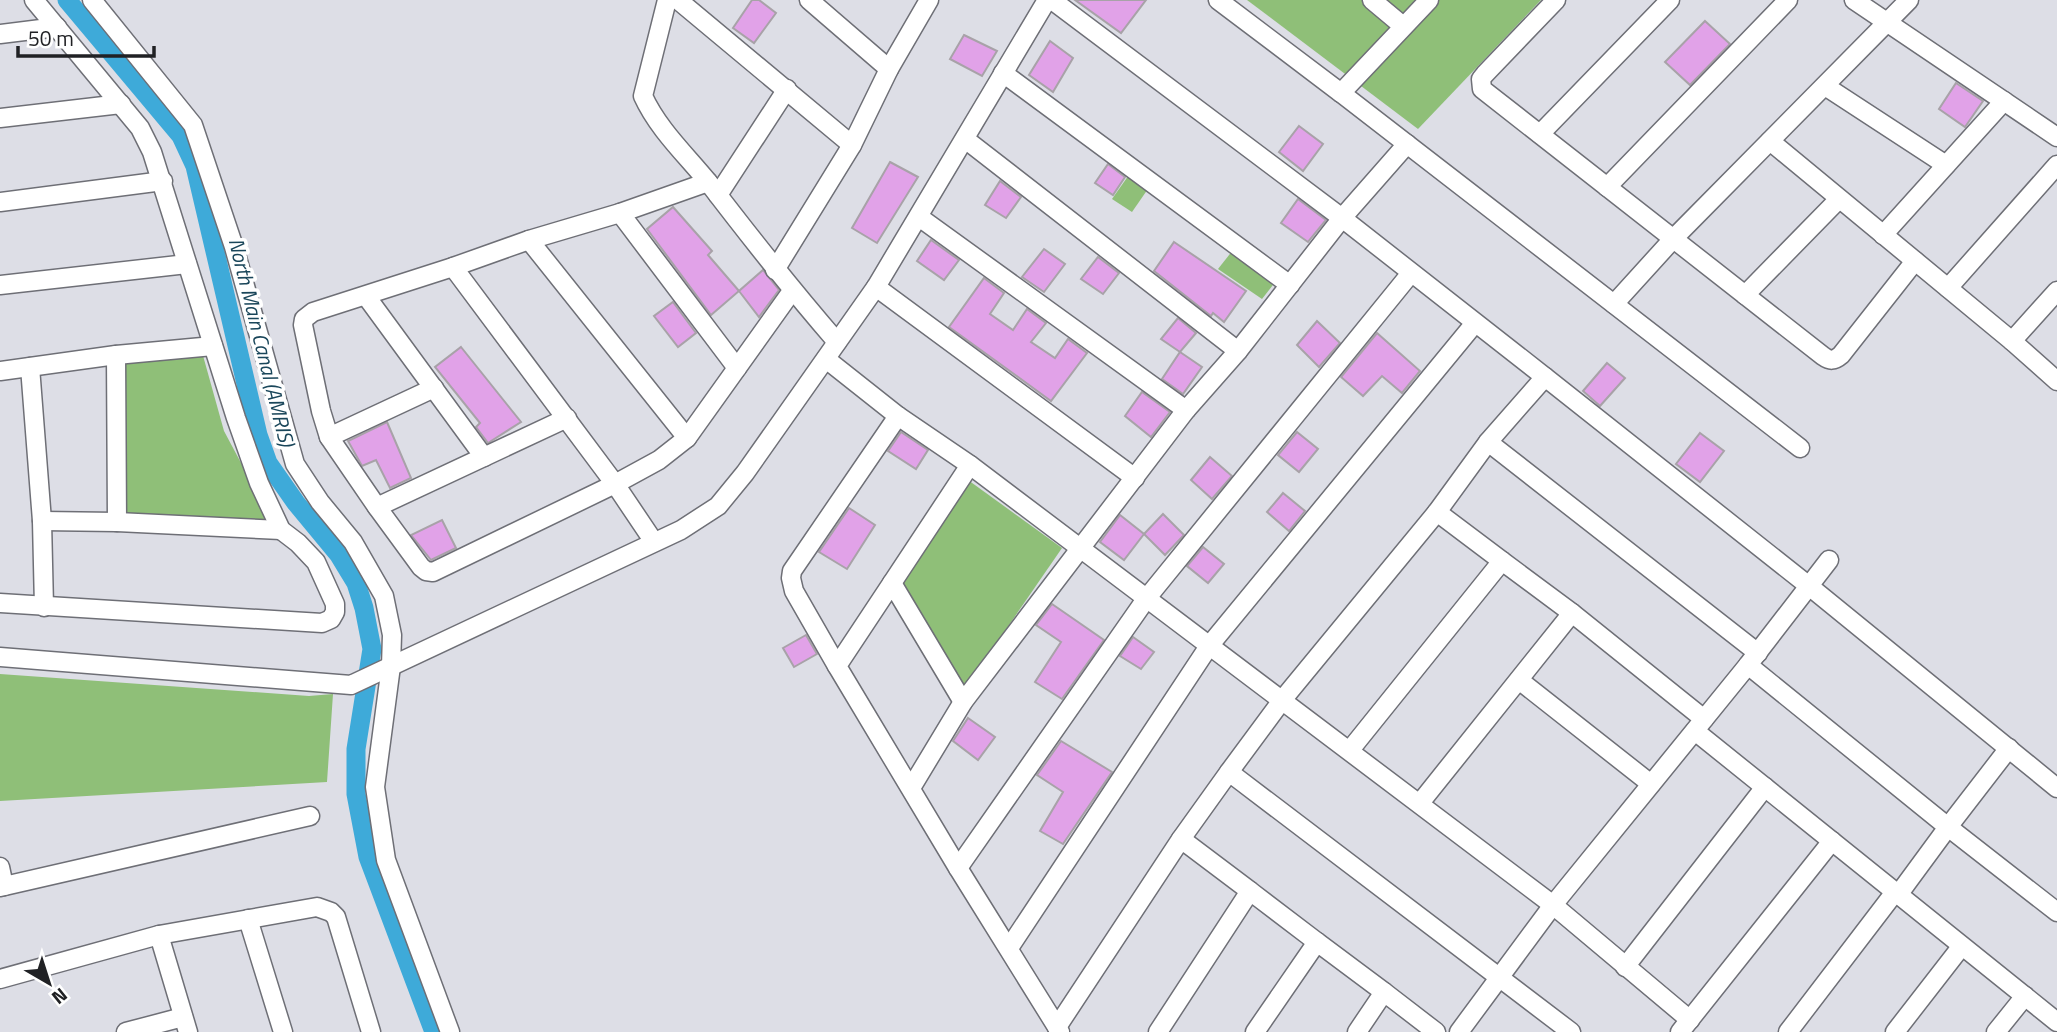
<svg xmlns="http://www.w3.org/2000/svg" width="2057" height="1032" font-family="'Titillium Web',sans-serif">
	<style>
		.green { fill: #8fbf78 }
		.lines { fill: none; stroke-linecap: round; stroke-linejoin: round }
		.canal { stroke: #3eaad9; stroke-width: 19 }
		.building { fill: #e1a2e8; stroke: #a8a2a8; stroke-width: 2 }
		.minor-casing { stroke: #6e6f76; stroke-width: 21 }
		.minor { stroke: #fff; stroke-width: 18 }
		.labels { text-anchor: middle; stroke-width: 7; stroke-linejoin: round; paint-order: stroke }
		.water-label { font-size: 21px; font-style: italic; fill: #1a465a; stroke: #fff }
	</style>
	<rect width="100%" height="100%" fill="#dddee6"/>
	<g class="green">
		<polygon points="1247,0 1541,0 1418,129"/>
		<polygon points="1131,172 1150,186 1132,212 1112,199"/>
		<polygon points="1233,250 1276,281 1262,299 1218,269"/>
		<polygon points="202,352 224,431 272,521 127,517 125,364"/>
		<polygon points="968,480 1062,548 965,689 901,581"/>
		<polygon points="0,674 309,696 333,694 327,782 0,801"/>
	</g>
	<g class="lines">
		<polyline class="canal" points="67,0 181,136 195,166 258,435 268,463 296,503 339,555 356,583 364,608 372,649 356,749 356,794 368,857 434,1032"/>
	</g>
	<g class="building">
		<polygon points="752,0 759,0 776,13 754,43 733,28"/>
		<polygon points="1075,0 1146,0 1121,33"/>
		<polygon points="1705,21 1730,44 1690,85 1665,62"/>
		<polygon points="964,35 997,51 982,76 950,59"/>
		<polygon points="1050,41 1073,58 1053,92 1029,75"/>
		<polygon points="1956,83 1983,101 1965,127 1939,109"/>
		<polygon points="1299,126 1323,144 1303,171 1279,152"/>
		<polygon points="890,162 918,177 877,243 852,228"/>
		<polygon points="1108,164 1125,177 1113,195 1095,183"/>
		<polygon points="1000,181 1021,197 1006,218 985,205"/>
		<polygon points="1298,199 1326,220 1308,242 1281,223"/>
		<polygon points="673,207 712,251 708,255 739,291 711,315 647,229"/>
		<polygon points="931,240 959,260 944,280 917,261"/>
		<polygon points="1174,242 1246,291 1224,322 1213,313 1211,316 1154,271"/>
		<polygon points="1044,249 1065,264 1044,292 1022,277"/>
		<polygon points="1098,257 1119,273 1103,294 1081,279"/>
		<polygon points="763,270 779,290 759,317 739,291"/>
		<polygon points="984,278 1004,293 990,314 1013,330 1027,309 1046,323 1031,342 1055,358 1068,339 1087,353 1051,401 949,327"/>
		<polygon points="673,302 696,333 678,347 654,316"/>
		<polygon points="1178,318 1196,333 1180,352 1161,339"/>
		<polygon points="1317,321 1340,343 1319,367 1297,345"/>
		<polygon points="1377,333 1420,371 1402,393 1382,376 1363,396 1341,377"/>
		<polygon points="461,347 521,422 488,443 476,427 480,423 435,367"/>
		<polygon points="1180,352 1202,367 1183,394 1162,379"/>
		<polygon points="1607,363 1625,378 1600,406 1583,391"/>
		<polygon points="1142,392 1170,412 1151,437 1125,416"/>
		<polygon points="387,422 411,478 390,488 376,460 362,466 348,441"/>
		<polygon points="901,432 928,450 916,469 888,451"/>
		<polygon points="1297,432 1318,449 1299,472 1278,455"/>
		<polygon points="1700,433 1724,451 1700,482 1676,464"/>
		<polygon points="1210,457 1232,476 1212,499 1191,480"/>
		<polygon points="1283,493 1305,511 1289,531 1267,512"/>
		<polygon points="849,508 875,525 847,569 819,552"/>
		<polygon points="1163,514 1184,535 1165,555 1144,534"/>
		<polygon points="1120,515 1144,534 1124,560 1100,542"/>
		<polygon points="442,520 456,548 431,560 411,535"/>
		<polygon points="1203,547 1224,564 1208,583 1187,566"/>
		<polygon points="1052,604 1104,640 1062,699 1035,682 1061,642 1036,625"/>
		<polygon points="806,635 817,654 794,667 783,648"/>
		<polygon points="1133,637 1154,652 1141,669 1120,656"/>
		<polygon points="968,718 995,737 978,760 953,741"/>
		<polygon points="1061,741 1112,772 1063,844 1040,831 1063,792 1037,775"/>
	</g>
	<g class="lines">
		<defs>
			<g id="minor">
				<polyline points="92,0 193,125 234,247 295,464 320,502 353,542 384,596 392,635 391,666 375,787 386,860 450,1032"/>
				<path d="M 667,0 L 643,96 C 658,129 686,155 708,182 C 750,237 792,290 837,342"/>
				<polyline points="678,0 852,145"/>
				<polyline points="809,0 889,69"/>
				<polyline points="1052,0 1342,218 1545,377 1488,442 1437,512 1283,699 1229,772"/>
				<polyline points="1218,0 1341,93 1429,0"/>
				<polyline points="1372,0 1403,26"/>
				<path d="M 1556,0 L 1485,74 L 1481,79 L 1482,89 L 1823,356 C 1830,361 1834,361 1841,355 L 1915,261"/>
				<polyline points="1854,0 2057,137"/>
				<polyline points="0,34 57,27"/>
				<polyline points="1003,73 1290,285"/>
				<polyline points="1825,86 1946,165"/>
				<polyline points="1341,93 1800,448"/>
				<polyline points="0,118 121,104"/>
				<polyline points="1540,134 1670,0"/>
				<polyline points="965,139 1238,351"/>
				<polyline points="1770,141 2012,341 2057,381"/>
				<polyline points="708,182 620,213 529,240 453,267 313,312 304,319 303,325 321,411 329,437 377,507 421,567 426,571 433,572 615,484 659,460 687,438 792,291"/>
				<polyline points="1607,187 1788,0"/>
				<polyline points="718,195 787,89"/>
				<polyline points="0,202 163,181"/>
				<polyline points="620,213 737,368"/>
				<polyline points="919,217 1186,410"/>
				<polyline points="1883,235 2004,101"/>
				<polyline points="529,240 687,438"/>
				<polyline points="453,267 615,484 654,542"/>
				<polyline points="775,270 852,145 889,69 929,0"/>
				<polyline points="0,285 187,264"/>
				<polyline points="876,287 1135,478"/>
				<polyline points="1948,288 2057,165"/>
				<polyline points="1745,295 1839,199"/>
				<polyline points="366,296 484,457"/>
				<polyline points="1614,304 1673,239 1909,0"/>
				<polyline points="2012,341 2057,291"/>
				<polyline points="116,355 117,522"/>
				<polyline points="826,359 898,416 970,465 1553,905 1690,1020"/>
				<polyline points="30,367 42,521 44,607"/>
				<polyline points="0,371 116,355 213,346"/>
				<polyline points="1545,377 1809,586 2057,788"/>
				<polyline points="329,437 434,388"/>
				<polyline points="1488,442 1758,653"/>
				<polyline points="377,507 567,418"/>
				<polyline points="1437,512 1502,561"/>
				<polyline points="42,521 117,522 281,530"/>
				<polyline points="892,583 970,465"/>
				<polyline points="0,603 322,623 331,619 335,612 335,604 316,562 298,543 281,530 259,483 236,418 152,152 140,128 34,0"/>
				<polyline points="1572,613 1704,719"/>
				<polyline points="0,657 351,685 681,530 718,506 745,473 876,287 1047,0"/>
				<polyline points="1748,665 1948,827 2057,912"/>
				<polyline points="837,666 794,591 791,578 792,571 898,416"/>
				<polyline points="1519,680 1651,784"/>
				<polyline points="963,702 892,583 837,666 958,868 1060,1032"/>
				<polyline points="1695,731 2057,1022"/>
				<polyline points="1350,750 1502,561 1572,613 1420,803"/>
				<polyline points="911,788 963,702 1186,410 1238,351 1342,218 1407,144"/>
				<polyline points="1181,839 1229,772 1571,1032"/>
				<polyline points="0,867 4,886"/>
				<polyline points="958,868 1146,599 1411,273"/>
				<polyline points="0,887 310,816"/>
				<polyline points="1898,895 1948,827 2009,748"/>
				<polyline points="248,919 283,1032"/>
				<polyline points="159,935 188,1032"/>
				<polyline points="1009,948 1209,646 1475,323"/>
				<polyline points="1625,967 1765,787"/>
				<polyline points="0,979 159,935 317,907 331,912 336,917 371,1032"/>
				<polyline points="1057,1027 1181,839 1250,891"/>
				<polyline points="126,1032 183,1017"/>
				<polyline points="1158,1032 1250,891 1317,942"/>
				<polyline points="1255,1032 1317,942 1384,992"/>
				<polyline points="1357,1032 1384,992 1436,1032"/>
				<polyline points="1459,1032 1553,905 1748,665 1829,560"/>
				<polyline points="1680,1032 1832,841"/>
				<polyline points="1788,1032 1895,892"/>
				<polyline points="1895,1032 1961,947"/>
				<polyline points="1996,1032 2025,996"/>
			</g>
		</defs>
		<use href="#minor" class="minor-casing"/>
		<use href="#minor" class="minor"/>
	</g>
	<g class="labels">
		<g class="water-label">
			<text transform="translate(261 342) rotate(76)" y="7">North Main Canal (AMRIS)</text>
		</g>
	</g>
	<g transform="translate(49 983) rotate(141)" stroke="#ffffff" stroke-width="5" paint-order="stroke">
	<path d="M0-5L12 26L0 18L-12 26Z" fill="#202124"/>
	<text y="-10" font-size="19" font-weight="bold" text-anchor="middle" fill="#202124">N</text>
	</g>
	<path d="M18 46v10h136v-10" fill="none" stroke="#202124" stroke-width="3.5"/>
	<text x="28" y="46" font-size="21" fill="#202124" stroke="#ffffff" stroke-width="5" paint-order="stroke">50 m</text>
</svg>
